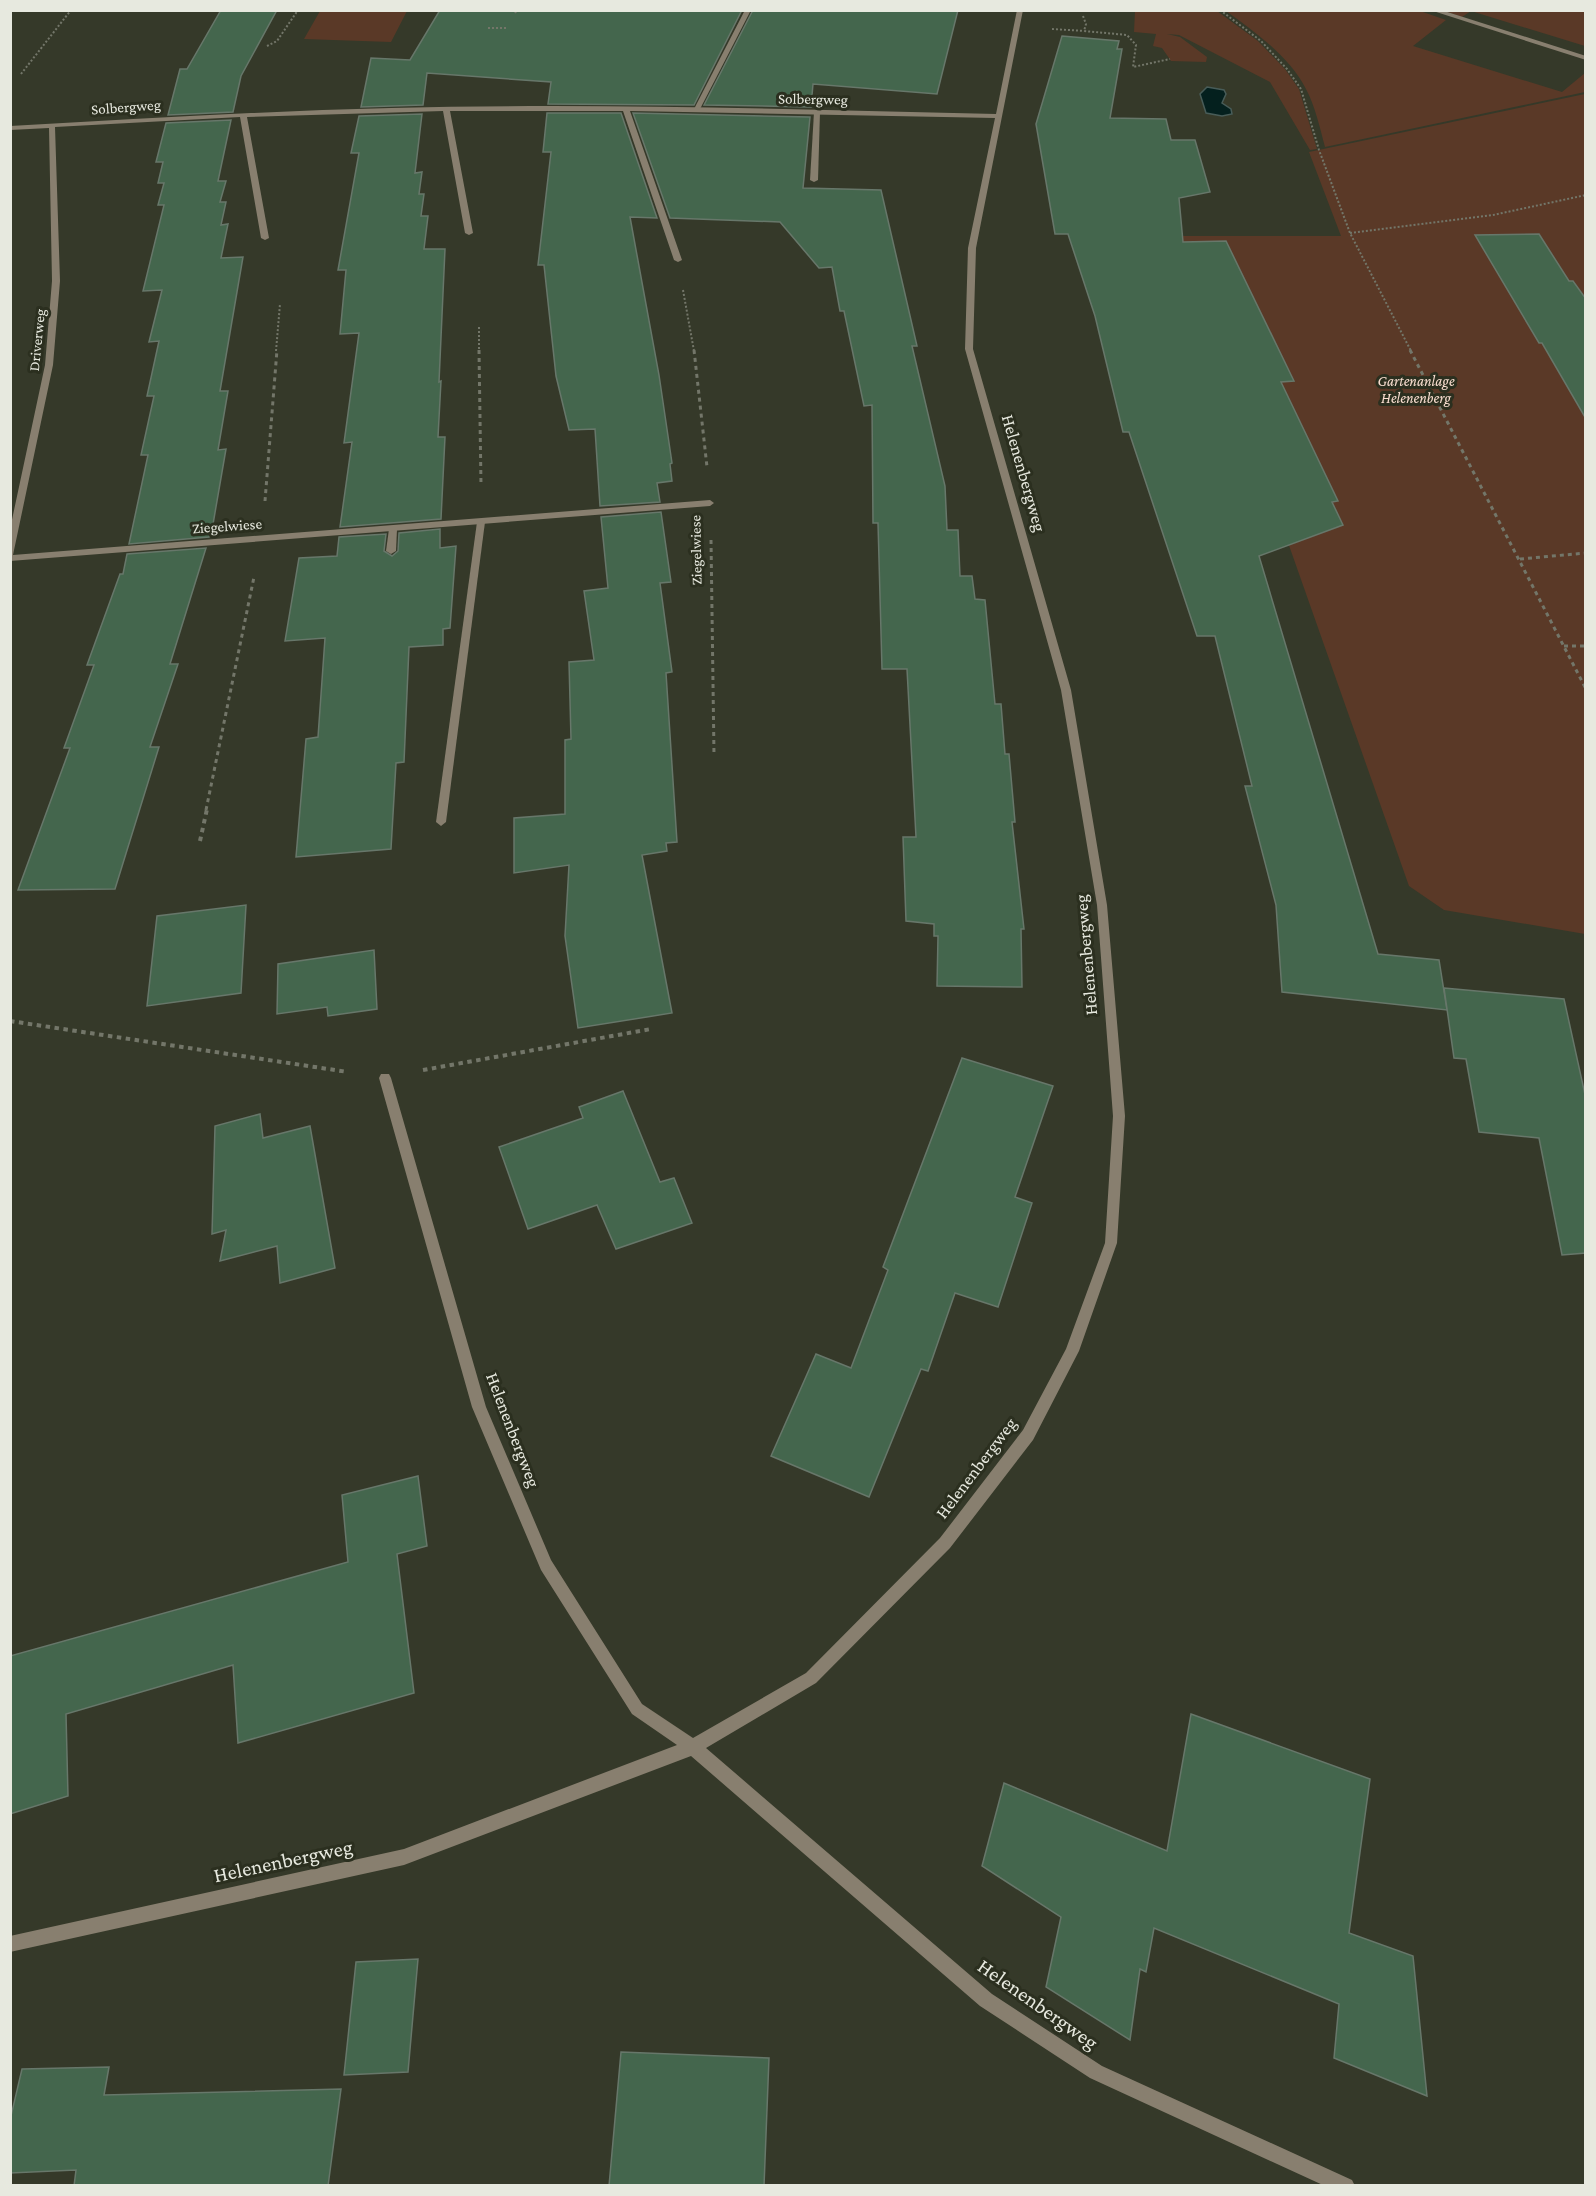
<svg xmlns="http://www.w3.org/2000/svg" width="1596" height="2196" font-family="'Crimson Pro',serif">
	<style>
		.green { fill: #5a3927 }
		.water { fill: #04201e; stroke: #485c58; stroke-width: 1.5 }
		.building { fill: #44664d; stroke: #67776a; stroke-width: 1.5 }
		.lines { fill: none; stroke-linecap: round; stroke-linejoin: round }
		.path-far2 { stroke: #737669; stroke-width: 2; stroke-dasharray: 2 2; stroke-linecap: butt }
		.path-far1 { stroke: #737669; stroke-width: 3; stroke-dasharray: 4 4; stroke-linecap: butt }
		.path { stroke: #737669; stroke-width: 4; stroke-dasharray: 4.5 4.5; stroke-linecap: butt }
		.service { fill: #887f6f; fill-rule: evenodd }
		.minor { fill: #887f6f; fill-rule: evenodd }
		.labels { text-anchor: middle; stroke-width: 6; stroke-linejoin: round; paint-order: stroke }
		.far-street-label { font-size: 15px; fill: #e7e9df; stroke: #2b2f1f }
		.far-park-label { font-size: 15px; font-style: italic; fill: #f9ded0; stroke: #2b2f1f }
		.street-label { font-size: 18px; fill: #e7e9df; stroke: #2b2f1f }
		.near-street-label { font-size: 21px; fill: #e7e9df; stroke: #2b2f1f }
	</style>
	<rect width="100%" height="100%" fill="#353929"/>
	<g class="green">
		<polygon points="320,11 320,10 407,11 391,42 304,39"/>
		<polygon points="1135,11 1217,11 1258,41 1285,69 1299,89 1317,149 1310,150 1270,82 1179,35 1167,34 1180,37 1207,57 1206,62 1171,61 1162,48 1153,46 1156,34 1134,32"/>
		<path d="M 1226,11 L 1420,11 L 1446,20 L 1413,46 L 1562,92 L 1585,73 L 1585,92 L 1325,147 C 1320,128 1315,106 1306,89 C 1289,56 1255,32 1226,11 Z"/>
		<polygon points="1444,11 1585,11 1585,46 1471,11 1462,17"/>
		<polygon points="1585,94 1585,934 1444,910 1409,886 1180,236 1341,236 1309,152"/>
	</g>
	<polygon class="water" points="1207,87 1224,90 1226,94 1222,103 1231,109 1232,114 1222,116 1206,113 1200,94"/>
	<g class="building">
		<polygon points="221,10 277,10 241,76 233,112 168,115 180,69 187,69"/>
		<polygon points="440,10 742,10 694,105 548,104 551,82 427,73 423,105 361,107 371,58 410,60"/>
		<polygon points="753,10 958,10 937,94 813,84 811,107 704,105"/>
		<polygon points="1062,36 1119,41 1117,49 1122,49 1110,118 1166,119 1171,140 1195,140 1210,192 1179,198 1183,242 1226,241 1294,381 1281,382 1338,501 1332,502 1343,525 1259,556 1378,954 1439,960 1447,1010 1282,992 1276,905 1245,786 1252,786 1215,636 1197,636 1129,432 1123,432 1095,316 1068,234 1055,234 1036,124"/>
		<polygon points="547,113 621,113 657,218 630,217 659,375 672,463 670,464 672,481 657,483 660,502 600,506 595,429 569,430 556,376 544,265 538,265 551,152 543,152"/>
		<polygon points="633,113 810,117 803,188 881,190 917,346 912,346 945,486 947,530 958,530 960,576 972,576 975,599 985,600 995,704 1001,704 1005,754 1009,754 1015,822 1012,822 1024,929 1021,929 1022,987 937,986 938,936 934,936 934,924 906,921 903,837 916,837 907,669 882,669 878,523 873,523 872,405 864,406 844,311 840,311 832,267 819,268 780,222 670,218"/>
		<polygon points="422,114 415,173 422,172 419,194 424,194 421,216 428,216 424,249 445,249 439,382 441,381 438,437 445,437 441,519 340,527 352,442 344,443 359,333 340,334 346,270 338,270 359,153 351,153 359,116"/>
		<polygon points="231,120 218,181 226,181 220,202 226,202 221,225 228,224 221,258 243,257 220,391 228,391 218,450 226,449 212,530 209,537 129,544 148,455 141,455 154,396 147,396 159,341 149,342 162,290 143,291 164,205 158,205 164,183 158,183 163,162 156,162 166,123"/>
		<polygon points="1539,234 1569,281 1573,281 1586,299 1586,419 1542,343 1539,343 1475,235"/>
		<polygon points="661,512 671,582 660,583 672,672 666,673 677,842 666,843 667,851 642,855 672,1013 578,1028 565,936 569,865 514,873 514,818 565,814 565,740 571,739 569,662 594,660 584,591 608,588 601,517"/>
		<polygon points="440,529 440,548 456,546 450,628 443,629 443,645 409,647 404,762 396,763 391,849 296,857 306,739 318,737 325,638 285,641 299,558 337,556 339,537 386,534 384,551 392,556 398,551 399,533"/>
		<polygon points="206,548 170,664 178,664 150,747 159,747 115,889 18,890 70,748 64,748 94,665 87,665 120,574 123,574 127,554"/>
		<polygon points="246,905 241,993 147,1006 157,916"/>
		<polygon points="374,950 377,1009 328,1016 327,1007 277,1014 278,964"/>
		<polygon points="1444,988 1564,999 1586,1099 1586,1253 1562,1255 1539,1138 1479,1132 1466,1059 1454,1058"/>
		<polygon points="962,1058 1053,1086 1015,1197 1032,1203 998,1307 955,1293 928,1371 921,1369 869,1497 771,1456 816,1354 851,1368 888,1270 883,1267"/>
		<polygon points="623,1091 660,1182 674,1178 692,1223 616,1249 597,1205 528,1229 499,1147 583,1118 579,1107"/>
		<polygon points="260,1114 263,1138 310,1126 335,1268 280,1283 277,1246 220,1261 226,1230 212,1234 215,1126"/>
		<polygon points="418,1476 427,1546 397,1554 414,1693 238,1743 233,1665 66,1714 68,1796 10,1814 10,1656 348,1562 342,1495"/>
		<polygon points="1191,1714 1370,1779 1349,1933 1413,1956 1427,2096 1334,2058 1339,2004 1154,1928 1146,1972 1140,1969 1130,2040 1046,1987 1061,1917 982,1866 1004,1783 1167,1851"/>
		<polygon points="418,1959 408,2072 344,2075 356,1962"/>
		<polygon points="621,2052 769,2058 764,2186 609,2186"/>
		<polygon points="109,2067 104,2095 341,2089 328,2186 74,2186 76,2170 10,2173 10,2120 22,2069"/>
	</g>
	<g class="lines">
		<g class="path-far2">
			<polyline points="1220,10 1261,41 1287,69 1301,89 1319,150 1350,233 1411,351"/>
			<polyline points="515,13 517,10"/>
			<polyline points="1083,16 1086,24 1084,31 1127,35 1136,45 1133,67 1170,59"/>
			<polyline points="488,28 506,28"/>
			<polyline points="1052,29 1084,31"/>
			<polyline points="267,46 277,41 298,10"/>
			<polyline points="21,74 71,10"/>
			<polyline points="1350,233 1493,215 1586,195"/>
			<polyline points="683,290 694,351"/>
			<polyline points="479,327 479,351"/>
			<polyline points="276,351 280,304"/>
		</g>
		<g class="path-far1">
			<polyline points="479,350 481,485"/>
			<polyline points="694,350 707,467"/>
			<polyline points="1410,350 1586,689"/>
			<polyline points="265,501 277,350"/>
			<polyline points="711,540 714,755"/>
			<polyline points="1520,559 1586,553"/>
			<polyline points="1564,646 1586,646"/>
			<polyline points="206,810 254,577"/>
		</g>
		<g class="path">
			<polyline points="200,841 207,809"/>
			<polyline points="10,1021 348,1072"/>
			<polyline points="423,1070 651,1029"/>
		</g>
		<g class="service">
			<polygon points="745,10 751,10 700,109 695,110 694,109"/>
			<polygon points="1430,10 1441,10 1586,56 1586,60"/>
			<polygon points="817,110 820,112 818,180 814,182 810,180 814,112"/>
			<polygon points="481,519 485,522 446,822 441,826 436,822 477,522"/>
			<polygon points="393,526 397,529 396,551 391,554 386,551 389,529"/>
		</g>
		<path class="minor" d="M 1017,10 L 1023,10 L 976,248 L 973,349 L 1071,690 L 1107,905 L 1125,1116 L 1117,1243 L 1079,1351 L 1033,1440 L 950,1548 L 816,1683 L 706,1748 L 992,1994 L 1102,2066 L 1352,2180 L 1355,2186 L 1325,2186 L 1090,2078 L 980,2006 L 691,1756 L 404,1865 L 10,1952 L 10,1936 L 404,1849 L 677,1745 L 632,1714 L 541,1570 L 472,1407 L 379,1078 L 381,1074 L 389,1074 L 391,1078 L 486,1407 L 551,1560 L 642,1704 L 693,1738 L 806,1673 L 940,1538 L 1023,1430 L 1066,1349 L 1105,1243 L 1113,1116 L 1097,905 L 1061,690 L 965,349 L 968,248 L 995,118 L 630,111 L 682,260 L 678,262 L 674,260 L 623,111 L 450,111 L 473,233 L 469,235 L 465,233 L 443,111 L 247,117 L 269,238 L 265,240 L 261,238 L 240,117 L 55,127 L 60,281 L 53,365 L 13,555 L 710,500 L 714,503 L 710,506 L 10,561 L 10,529 L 45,365 L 52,281 L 49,128 L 10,130 L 10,126 C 138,119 264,111 391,108 C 592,103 794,109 996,114 Z"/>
	</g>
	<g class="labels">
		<g class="far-street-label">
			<text transform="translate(813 99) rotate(1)" y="5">Solbergweg</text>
			<text transform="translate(126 107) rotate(-4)" y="5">Solbergweg</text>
			<text transform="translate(37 340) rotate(-84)" y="5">Driverweg</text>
			<text transform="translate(227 526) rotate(-4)" y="5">Ziegelwiese</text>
			<text transform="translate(696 550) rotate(-91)" y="5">Ziegelwiese</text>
		</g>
		<g class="far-park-label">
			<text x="1416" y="386">Gartenanlage<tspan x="1416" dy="17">Helenenberg</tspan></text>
		</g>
		<g class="street-label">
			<text transform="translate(1024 473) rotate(74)" y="6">Helenenbergweg</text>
			<text transform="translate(1086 955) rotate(-95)" y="6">Helenenbergweg</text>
			<text transform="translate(513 1430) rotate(69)" y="6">Helenenbergweg</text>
			<text transform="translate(976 1468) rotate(-53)" y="6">Helenenbergweg</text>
		</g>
		<g class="near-street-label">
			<text transform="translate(283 1861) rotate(-12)" y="7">Helenenbergweg</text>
			<text transform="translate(1038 2004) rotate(35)" y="7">Helenenbergweg</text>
		</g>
	</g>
	<rect width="1596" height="2196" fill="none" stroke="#e7e9df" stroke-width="24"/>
</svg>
